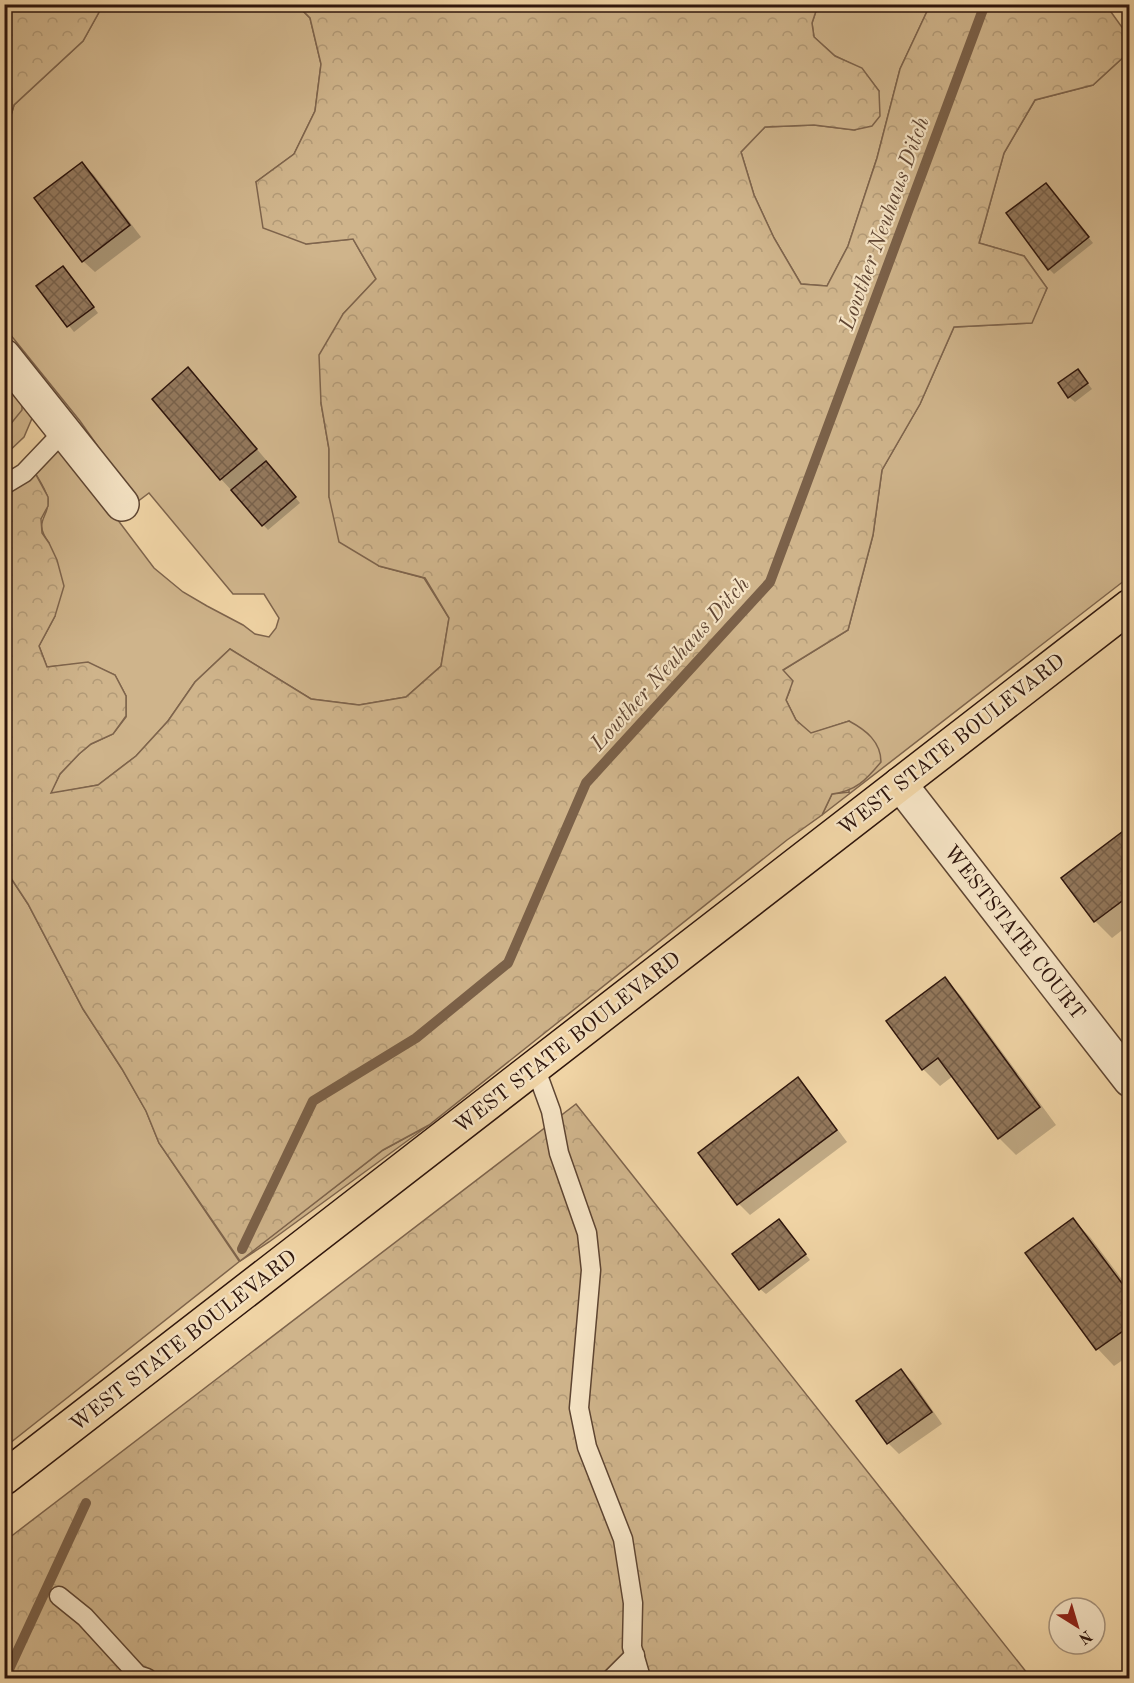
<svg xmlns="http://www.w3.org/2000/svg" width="1134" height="1683" font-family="'Old Standard TT',serif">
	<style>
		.green { fill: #cfb48b; stroke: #7e644c; stroke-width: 1.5 }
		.forest { fill: url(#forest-crowns); stroke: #7e644c; stroke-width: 1.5 }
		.shadow { fill: #0003 }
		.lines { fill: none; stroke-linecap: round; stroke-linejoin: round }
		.stream { stroke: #7b6149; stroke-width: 10 }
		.building { fill: url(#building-cross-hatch); stroke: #2e150c; stroke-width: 1.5 }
		.service-casing { stroke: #5e4532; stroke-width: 21 }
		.minor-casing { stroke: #5e4532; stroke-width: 36 }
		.primary-casing { stroke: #2e150c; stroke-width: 36 }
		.path { stroke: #2e150c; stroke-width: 4; stroke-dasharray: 4.5 3; stroke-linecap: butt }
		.service { stroke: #f5e3c4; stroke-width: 18 }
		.minor { stroke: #f5e3c4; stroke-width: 33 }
		.primary { stroke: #f0d4a5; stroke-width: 33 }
		.labels { text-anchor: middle; stroke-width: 4.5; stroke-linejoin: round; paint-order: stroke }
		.street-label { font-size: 21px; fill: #2e150c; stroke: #f5e3c4 }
		.water-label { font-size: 22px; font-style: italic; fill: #614734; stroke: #f5e3c4 }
	</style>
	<defs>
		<pattern id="forest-crowns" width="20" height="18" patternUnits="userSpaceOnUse" patternTransform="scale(1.5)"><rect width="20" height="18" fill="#cfb48b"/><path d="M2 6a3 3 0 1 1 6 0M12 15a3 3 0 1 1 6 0" fill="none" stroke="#b29a77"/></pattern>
		<pattern id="building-cross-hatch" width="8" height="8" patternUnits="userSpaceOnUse" patternTransform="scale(1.5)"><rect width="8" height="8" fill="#93785c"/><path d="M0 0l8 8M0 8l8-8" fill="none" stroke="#78614a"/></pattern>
	</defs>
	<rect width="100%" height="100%" fill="#f0d4a5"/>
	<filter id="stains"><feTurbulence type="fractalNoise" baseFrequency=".00333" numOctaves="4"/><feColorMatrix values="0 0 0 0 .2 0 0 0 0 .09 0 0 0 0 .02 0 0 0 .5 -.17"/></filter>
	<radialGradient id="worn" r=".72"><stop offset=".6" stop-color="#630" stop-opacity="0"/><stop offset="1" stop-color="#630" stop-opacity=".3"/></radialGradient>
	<g class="green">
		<polygon points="822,4 930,5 900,69 877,158 848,246 827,286 801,284 774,238 754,195 741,152 765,127 814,125 855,130 879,91 862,69 835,56 814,37 812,23 817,8"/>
		<path d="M 103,5 L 297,5 L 310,18 L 321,64 L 315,111 L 294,154 L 256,182 L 306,244 L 353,239 L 376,279 L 343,314 L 321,403 L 329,449 L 329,497 L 379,566 L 424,578 L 449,618 L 441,666 L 406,697 L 359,705 L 311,699 L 230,649 L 195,682 L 168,721 L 136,756 L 98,785 L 50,794 L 60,774 L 79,754 L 91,744 L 113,734 L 126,717 L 126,696 L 115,675 L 88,663 L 47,667 L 39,646 L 55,616 L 49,543 C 32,520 50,518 48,499 C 46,488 34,473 29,462 L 41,447 L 65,450 L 154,568 L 183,592 L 207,606 L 243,625 L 255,634 L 269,637 L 276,628 L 279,618 L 264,594 L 233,594 L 149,493 L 137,502 L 80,421 L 5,328 L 5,136 L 14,105 L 83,41 Z"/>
		<polygon points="1129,52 1129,577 822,815 832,794 849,792 849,721 810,734 796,720 786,700 790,690 783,670 848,630 873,535 882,470 920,404 954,327 1031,323 1047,288 1024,256 979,243 1004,153 1035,100 1093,85"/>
		<polygon points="22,395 33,416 24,437 5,455 5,431 10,427"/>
		<polygon points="5,869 28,904 83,1009 122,1069 146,1111 159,1143 239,1261 383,1150 429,1125 269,1242 240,1261 5,1447"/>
	</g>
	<g class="forest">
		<polygon points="5,4 103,5 83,41 14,105 5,136"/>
		<path d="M 297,5 L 822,5 L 817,8 L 812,23 L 814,37 L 835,56 L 862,68 L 879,91 L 880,116 L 872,126 L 854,130 L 814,125 L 765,127 L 741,152 L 754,195 L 774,238 L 801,284 L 827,286 L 848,246 L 877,158 L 900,69 L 930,5 L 1106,5 L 1129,37 L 1129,52 L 1093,85 L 1035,100 L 1004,153 L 979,243 L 1024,256 L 1047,288 L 1032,323 L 954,327 L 920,404 L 882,470 L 873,535 L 848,630 L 783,670 L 793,681 L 786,700 L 796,720 L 811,733 L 849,721 C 866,730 881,742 881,762 C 866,780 856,791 832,794 L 822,815 L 787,840 L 429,1125 L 383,1150 L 240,1261 L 159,1143 L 146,1111 L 122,1069 L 83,1009 L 28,904 L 5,869 L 5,468 L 13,469 L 29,462 L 48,497 L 48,506 L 41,519 L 42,533 L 49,543 L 57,560 L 64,586 L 55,616 L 39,646 L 47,667 L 88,662 L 115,675 L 126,696 L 126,716 L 113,734 L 91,744 L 79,754 L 60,774 L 51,793 L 98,785 L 136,756 L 168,721 L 195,682 L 230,649 L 311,699 L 359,705 L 406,697 L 441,666 L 449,618 L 425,578 L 379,566 L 339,542 L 329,497 L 329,449 L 321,403 L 319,355 L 343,314 L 376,279 L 353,239 L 306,244 L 263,228 L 256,182 L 294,154 L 315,111 L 321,64 L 310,18 Z"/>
		<polygon points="5,383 22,395 22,410 5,431"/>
		<polygon points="576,1104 1031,1678 5,1678 5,1541"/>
	</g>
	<g class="shadow">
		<polygon points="82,164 94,175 141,237 95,272 83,261"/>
		<polygon points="1051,191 1093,243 1054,274 1049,269"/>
		<polygon points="68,273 98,313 74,332 38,286"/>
		<polygon points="188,369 267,461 266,463 300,503 268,530 221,479 154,399"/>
		<polygon points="1078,371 1092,389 1075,402 1069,397"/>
		<polygon points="4,578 9,584 4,588"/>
		<polygon points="1130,828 1130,924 1112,938 1095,921"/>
		<polygon points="945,979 961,996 1056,1125 1016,1155 999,1138 953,1076 940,1086 923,1069"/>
		<polygon points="798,1079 809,1091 847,1142 750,1215 739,1204 700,1153"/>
		<polygon points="1073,1220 1090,1237 1130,1290 1130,1355 1114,1366 1098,1349 1027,1253"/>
		<polygon points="784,1226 810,1260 766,1294 760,1289"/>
		<polygon points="901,1371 913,1382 942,1424 899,1454 888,1443"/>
	</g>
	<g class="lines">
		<g class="stream">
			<polyline points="242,1249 313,1101 416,1038 508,963 586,783 770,582 985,4"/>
			<polyline points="5,1678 86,1503"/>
		</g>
	</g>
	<g class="building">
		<polygon points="82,162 130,225 82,262 34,198"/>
		<polygon points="1046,183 1089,237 1048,270 1006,213"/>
		<polygon points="63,266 94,307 67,327 36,286"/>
		<polygon points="188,367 257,449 220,480 152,399"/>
		<polygon points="1078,369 1088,383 1068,398 1058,383"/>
		<polygon points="266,461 296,497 262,526 231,490"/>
		<polygon points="1130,826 1130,895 1094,922 1061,878"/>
		<polygon points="945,977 1040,1107 998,1139 938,1058 922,1070 886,1021"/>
		<polygon points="798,1077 837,1130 737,1205 698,1153"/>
		<polygon points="1073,1218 1130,1294 1130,1326 1096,1350 1025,1253"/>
		<polygon points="779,1219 806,1254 759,1290 732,1254"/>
		<polygon points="901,1369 932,1412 887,1444 856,1401"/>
	</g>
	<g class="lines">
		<defs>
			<g id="service">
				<polyline points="4,485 24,473 64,431"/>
				<polyline points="535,1067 551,1111 559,1153 587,1233 591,1270 579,1408 587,1447 623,1539 633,1603 632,1647 641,1678"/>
				<polyline points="59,1596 85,1617 138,1675 147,1678"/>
				<polyline points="612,1678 635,1655"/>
			</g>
			<g id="minor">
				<polyline points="4,356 122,504"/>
				<polyline points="900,784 1130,1080"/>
			</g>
			<polyline id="primary" points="4,1478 1130,606"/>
		</defs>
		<use href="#service" class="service-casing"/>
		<use href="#minor" class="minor-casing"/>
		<use href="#primary" class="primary-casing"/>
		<polyline class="path" points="1130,290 1130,293"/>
		<use href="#service" class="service"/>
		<use href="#minor" class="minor"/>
		<use href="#primary" class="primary"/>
	</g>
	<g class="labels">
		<g class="street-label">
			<text transform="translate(951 744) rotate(-38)" y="7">WEST STATE BOULEVARD</text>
			<text transform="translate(1015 932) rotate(52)" y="7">WESTSTATE COURT</text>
			<text transform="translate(567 1042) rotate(-38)" y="7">WEST STATE BOULEVARD</text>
			<text transform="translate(183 1340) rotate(-38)" y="7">WEST STATE BOULEVARD</text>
		</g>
		<g class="water-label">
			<text transform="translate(883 223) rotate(-70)" y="8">Lowther Neuhaus Ditch</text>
			<text transform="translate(669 663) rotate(-48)" y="8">Lowther Neuhaus Ditch</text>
		</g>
	</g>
	<rect width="1134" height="1683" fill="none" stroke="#f0d4a5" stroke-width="24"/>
	<rect x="6" y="6" width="1122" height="1671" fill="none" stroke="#2e150c" stroke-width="3"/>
	<rect x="12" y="12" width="1110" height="1659" fill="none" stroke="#2e150c" stroke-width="1.5"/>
	<g transform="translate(1077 1626) rotate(143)"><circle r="28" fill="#f5e3c4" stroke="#a5917a" stroke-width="1.5"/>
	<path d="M0-4.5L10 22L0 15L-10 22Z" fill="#8f2418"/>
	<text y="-9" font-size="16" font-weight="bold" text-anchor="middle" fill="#2e150c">N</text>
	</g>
	<rect width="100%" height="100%" filter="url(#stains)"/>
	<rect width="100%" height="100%" fill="url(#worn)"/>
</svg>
